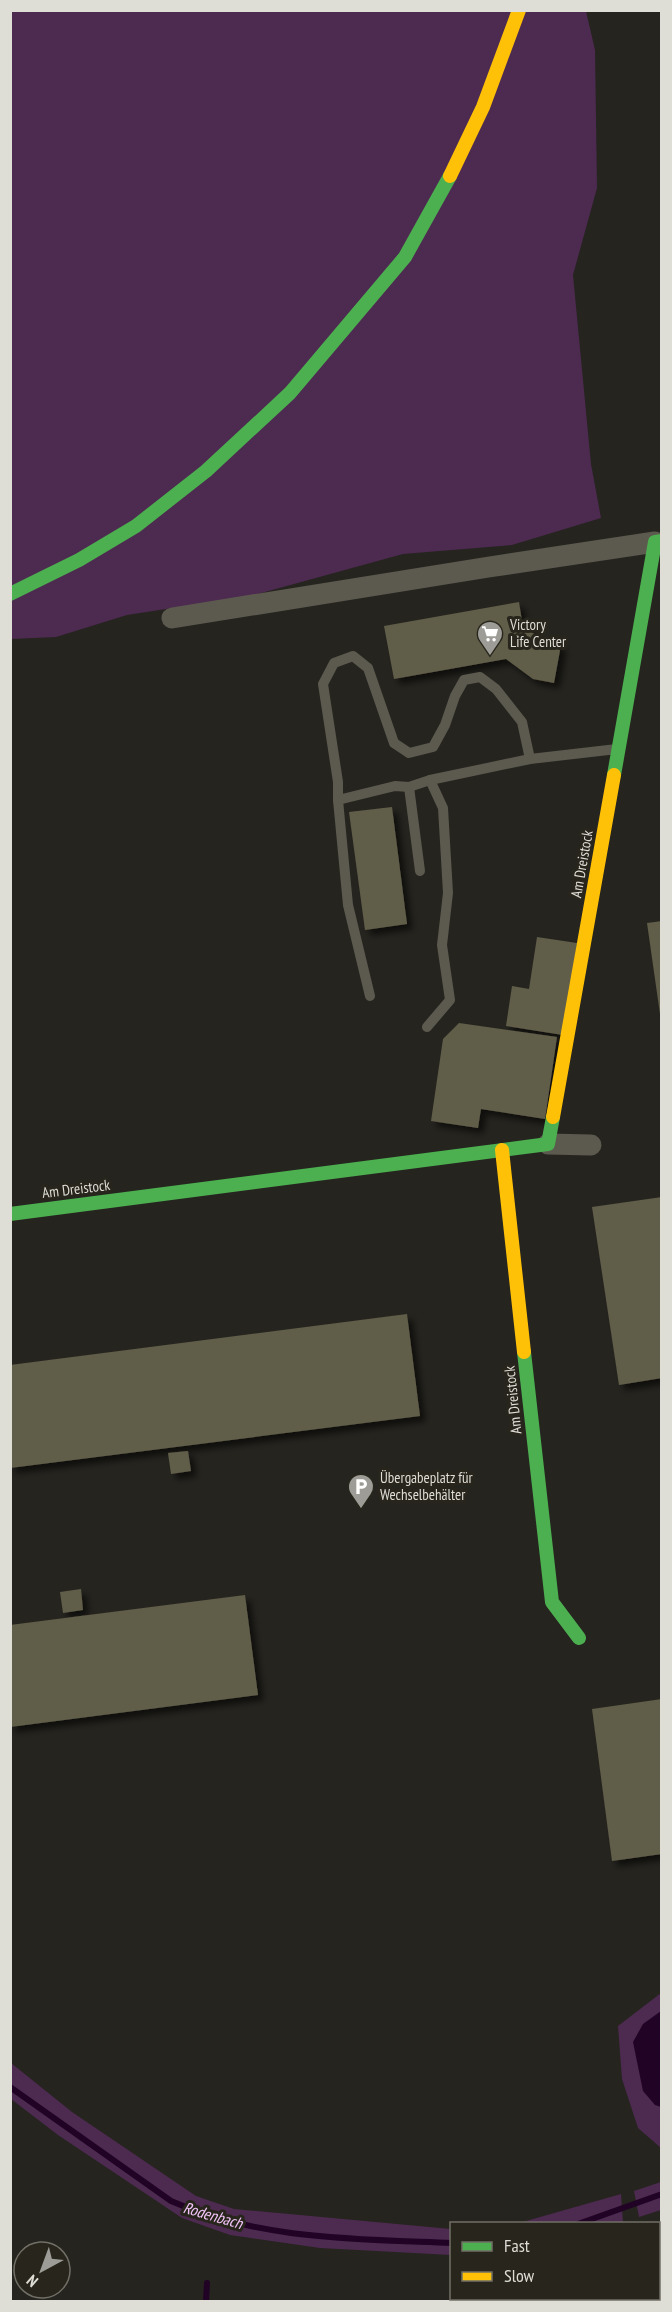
<svg xmlns="http://www.w3.org/2000/svg" width="672" height="2312" font-family="'PT Sans Narrow',sans-serif">
	<style>
		.green { fill: #4d2a50 }
		.water { fill: #200325 }
		.lines { fill: none; stroke-linecap: round; stroke-linejoin: round }
		.stream { stroke: #200325; stroke-width: 6 }
		.building { fill: #615d49; filter: url(#shadow) }
		.lane { stroke: #5c5a4f; stroke-width: 10 }
		.street { stroke: #5c5a4f; stroke-width: 21 }
		.fast { stroke: #4caf50; stroke-width: 14 }
		.slow { stroke: #ffc107; stroke-width: 14 }
		.labels { text-anchor: middle; stroke-width: 6; stroke-linejoin: round; paint-order: stroke }
		.poi-label { font-size: 15px; fill: #deddd6; stroke: #28261c; text-anchor: start }
		.street-label { font-size: 15px; fill: #deddd6; stroke: #28261c }
		.water-label { font-size: 16px; font-style: italic; fill: #f4c5fa; stroke: #28261c }
	</style>
	<defs>
		<filter id="shadow"><feDropShadow dx="5.5" dy="5.5" stdDeviation="3" flood-color="#0009"/></filter>
	</defs>
	<rect width="100%" height="100%" fill="#25241f"/>
	<g class="green">
		<polygon points="11,11 586,11 595,50 597,188 573,275 591,464 601,518 512,545 403,554 250,596 127,615 56,637 11,639"/>
		<polygon points="661,1993 661,2148 638,2128 622,2079 618,2026"/>
		<polygon points="11,2063 72,2112 196,2196 234,2209 451,2229 451,2255 320,2248 230,2235 182,2218 58,2135 11,2099"/>
		<polygon points="661,2182 661,2210 639,2217 634,2191"/>
		<polygon points="621,2194 623,2223 519,2223"/>
	</g>
	<polygon class="water" points="661,2011 661,2107 655,2105 643,2091 633,2042 643,2024"/>
	<g class="lines">
		<g class="stream">
			<path d="M 10,2087 L 171,2201 C 258,2240 358,2239 452,2243"/>
			<polyline points="578,2224 662,2194"/>
			<polyline points="206,2302 207,2283"/>
		</g>
	</g>
	<g class="building">
		<polygon points="519,602 522,621 535,635 561,645 554,683 533,679 506,659 394,679 384,626"/>
		<polygon points="392,807 407,924 365,930 349,812"/>
		<polygon points="662,921 662,1014 660,1014 647,923"/>
		<polygon points="537,937 577,943 563,1035 506,1026 512,986 529,989"/>
		<polygon points="459,1023 557,1037 545,1119 481,1109 478,1128 431,1121 443,1039"/>
		<polygon points="662,1197 662,1378 619,1385 592,1207"/>
		<polygon points="407,1314 420,1416 10,1468 10,1365"/>
		<polygon points="188,1451 191,1471 171,1474 168,1453"/>
		<polygon points="81,1589 83,1610 63,1613 60,1592"/>
		<polygon points="245,1595 258,1695 10,1727 10,1625"/>
		<polygon points="662,1699 662,1854 612,1861 592,1709"/>
	</g>
	<g class="lines">
		<g class="lane">
			<polyline points="409,787 420,871"/>
			<polyline points="338,800 338,782 323,684 334,663 353,656 368,668 394,743 409,753 433,747 445,725 455,696 464,680 480,677 496,689 522,722 530,759"/>
			<polyline points="370,996 348,905 338,800 395,786 409,787 430,780 530,759 617,749"/>
			<polyline points="427,1027 450,1000 442,945 448,893 443,808 430,780"/>
		</g>
		<g class="street">
			<polyline points="172,618 489,567 655,542"/>
			<polyline points="548,1144 591,1145"/>
		</g>
		<g class="fast">
			<polyline points="10,594 79,560 136,526 206,471 290,393 405,257 450,176"/>
			<polyline points="614,775 655,542 662,541"/>
			<polyline points="10,1214 548,1144 553,1117"/>
			<polyline points="524,1352 552,1602 579,1638"/>
		</g>
		<g class="slow">
			<polyline points="450,176 483,107 519,10"/>
			<polyline points="553,1117 614,775"/>
			<polyline points="502,1150 524,1352"/>
		</g>
	</g>
	<defs>
		<symbol id="supermarket-pin" viewBox="-11 -11 22 30"><path d="M0 17L-7.5 6A9.5 9.5 0 1 1 7.5 6Z" fill="#9d9c96" stroke="#28261c"/><path d="M-6-5.5h2.5l.6 2H6L4.5 2H-2.5L-4.4-4H-6ZM-1.5 3.2a1.3 1.3 0 1 0 .1 0ZM3 3.2a1.3 1.3 0 1 0 .1 0Z" fill="#fff"/></symbol>
		<symbol id="parking-pin" viewBox="-11 -11 22 30"><path d="M0 17L-7.5 6A9.5 9.5 0 1 1 7.5 6Z" fill="#9d9c96" stroke="#28261c"/><path d="M-3.5-5.5H1a3.5 3.5 0 0 1 0 7H-1V5.5H-3.5ZM-1-3.4V-.6H.8a1.4 1.4 0 0 0 0-2.8Z" fill="#fff"/></symbol>
	</defs>
	<g fill-rule="evenodd">
		<use href="#supermarket-pin" x="475" y="619" width="30" height="40"/>
		<use href="#parking-pin" x="346" y="1472" width="30" height="40"/>
	</g>
	<g class="labels">
		<g class="poi-label">
			<text x="510" y="630">Victory<tspan x="510" dy="17">Life Center</tspan></text>
			<text x="380" y="1483">Übergabeplatz für<tspan x="380" dy="17">Wechselbehälter</tspan></text>
		</g>
		<g class="street-label">
			<text transform="translate(582 864) rotate(-80)" y="5">Am Dreistock</text>
			<text transform="translate(76 1189) rotate(-7)" y="5">Am Dreistock</text>
			<text transform="translate(513 1400) rotate(-96)" y="5">Am Dreistock</text>
		</g>
		<g class="water-label">
			<text transform="translate(213 2215) rotate(16)" y="6">Rodenbach</text>
		</g>
	</g>
	<rect width="672" height="2312" fill="none" stroke="#deddd6" stroke-width="24"/>
	<rect x="450" y="2222" width="210" height="78" fill="#28261c" stroke="#716f66" stroke-width="1.5"/>
	<rect x="462" y="2242" width="30" height="9" fill="#4caf50" stroke="#716f66" stroke-width="1.5"/>
	<text x="504" y="2252" font-size="18" fill="#deddd6">Fast</text>
	<rect x="462" y="2272" width="30" height="9" fill="#ffc107" stroke="#716f66" stroke-width="1.5"/>
	<text x="504" y="2282" font-size="18" fill="#deddd6">Slow</text>
	<g transform="translate(42 2270) rotate(221)"><circle r="28" fill="#28261c" stroke="#716f66" stroke-width="1.5"/>
	<path d="M0-4.5L10 22L0 15L-10 22Z" fill="#9d9c96"/>
	<text y="-9" font-size="16" font-weight="bold" text-anchor="middle" fill="#deddd6">N</text>
	</g>
</svg>
